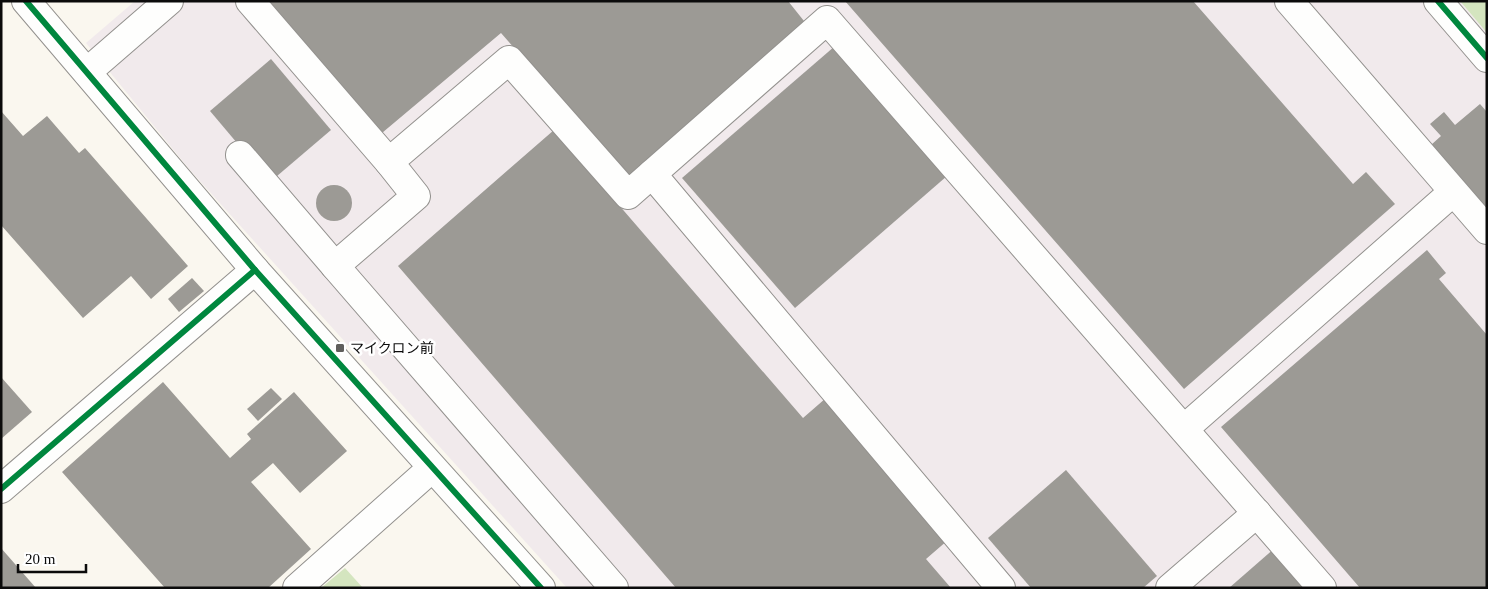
<svg xmlns="http://www.w3.org/2000/svg" width="1488" height="589" font-family="'Times New Roman','Noto Sans JP',serif">
	<style>
		.industrial { fill: #f1eaec }
		.forest { fill: #d4e5bf }
		.building { fill: #9c9a95 }
		.lines { fill: none; stroke-linecap: round; stroke-linejoin: round }
		.minor-casing { stroke: #93918e; stroke-width: 30 }
		.minor { stroke: #fefefd; stroke-width: 28 }
		.cycleway-casing { stroke: #fff; stroke-width: 9 }
		.cycleway { stroke: #00873e; stroke-width: 6 }
		.poi-dot { fill: #5f5e5b; stroke: #fff; stroke-width: 2 }
		.labels { text-anchor: middle; stroke-width: 5; stroke-linejoin: round; paint-order: stroke }
		.poi-label { font-size: 14px; fill: #0b0b0b; stroke: #fff; text-anchor: start }
	</style>
	<rect width="100%" height="100%" fill="#faf7ef"/>
	<polygon class="industrial" points="135,1 1460,1 1487,33 1487,588 567,588 190,170 86,43"/>
	<g class="forest">
		<polygon points="1460,1 1487,1 1487,33"/>
		<polygon points="345,568 363,588 321,588"/>
	</g>
	<g class="building">
		<polygon points="260,1 788,1 808,26 629,179 501,33 376,138"/>
		<polygon points="845,1 1193,1 1353,184 1366,172 1395,204 1184,389"/>
		<polygon points="835,46 947,176 795,308 682,178"/>
		<polygon points="271,59 331,130 270,182 210,111"/>
		<polygon points="1480,104 1487,112 1487,210 1431,145 1441,136 1430,124 1444,112 1455,125"/>
		<polygon points="1,111 23,136 47,116 79,153 85,148 188,266 151,299 131,276 83,318 1,225"/>
		<polygon points="554,130 803,418 826,398 948,540 926,559 951,588 676,588 398,266"/>
		<circle cx="334" cy="203" r="18"/>
		<polygon points="1427,250 1446,273 1439,279 1487,335 1487,588 1360,588 1221,427"/>
		<polygon points="192,278 204,291 179,312 168,299"/>
		<polygon points="1,377 32,412 1,439"/>
		<polygon points="163,382 230,458 251,439 247,434 294,392 347,451 300,493 273,463 251,482 311,549 268,588 165,588 62,472"/>
		<polygon points="271,388 282,399 258,421 247,409"/>
		<polygon points="1066,470 1157,576 1143,588 1031,588 988,538"/>
		<polygon points="1,548 36,588 1,588"/>
		<polygon points="1275,548 1309,588 1229,588"/>
	</g>
	<g class="lines">
		<defs>
			<g id="minor">
				<polyline points="26,1 255,270 541,588"/>
				<polyline points="250,1 389,162"/>
				<polyline points="1289,1 1487,230"/>
				<polyline points="1438,1 1487,58"/>
				<polyline points="87,72 169,1"/>
				<polyline points="240,155 335,266"/>
				<polyline points="652,174 1001,588"/>
				<polyline points="1184,429 1453,192"/>
				<polyline points="1,489 255,270"/>
				<polyline points="297,588 432,468"/>
				<polyline points="614,588 335,266 416,196 389,162 509,60 628,195 827,20 1322,588"/>
				<polyline points="1170,588 1257,513"/>
			</g>
		</defs>
		<use href="#minor" class="minor-casing"/>
		<use href="#minor" class="minor"/>
		<defs>
			<g id="cycleway">
				<polyline points="26,1 255,270 541,588"/>
				<polyline points="1438,1 1487,58"/>
				<polyline points="1,489 255,270"/>
			</g>
		</defs>
		<use href="#cycleway" class="cycleway-casing"/>
		<use href="#cycleway" class="cycleway"/>
	</g>
	<rect class="poi-dot" x="335" y="343" width="10" height="10" rx="2.5"/>
	<g class="labels">
		<g class="poi-label">
			<text x="350" y="353">マイクロン前</text>
		</g>
	</g>
	<rect width="1488" height="589" fill="none" stroke="#0b0b0b" stroke-width="5"/>
	<path d="M18 564v8h68v-8" fill="none" stroke="#0b0b0b" stroke-width="2.5"/>
	<text x="25" y="564" font-size="15" fill="#0b0b0b" stroke="#ffffff" stroke-width="4" paint-order="stroke">20 m</text>
</svg>
